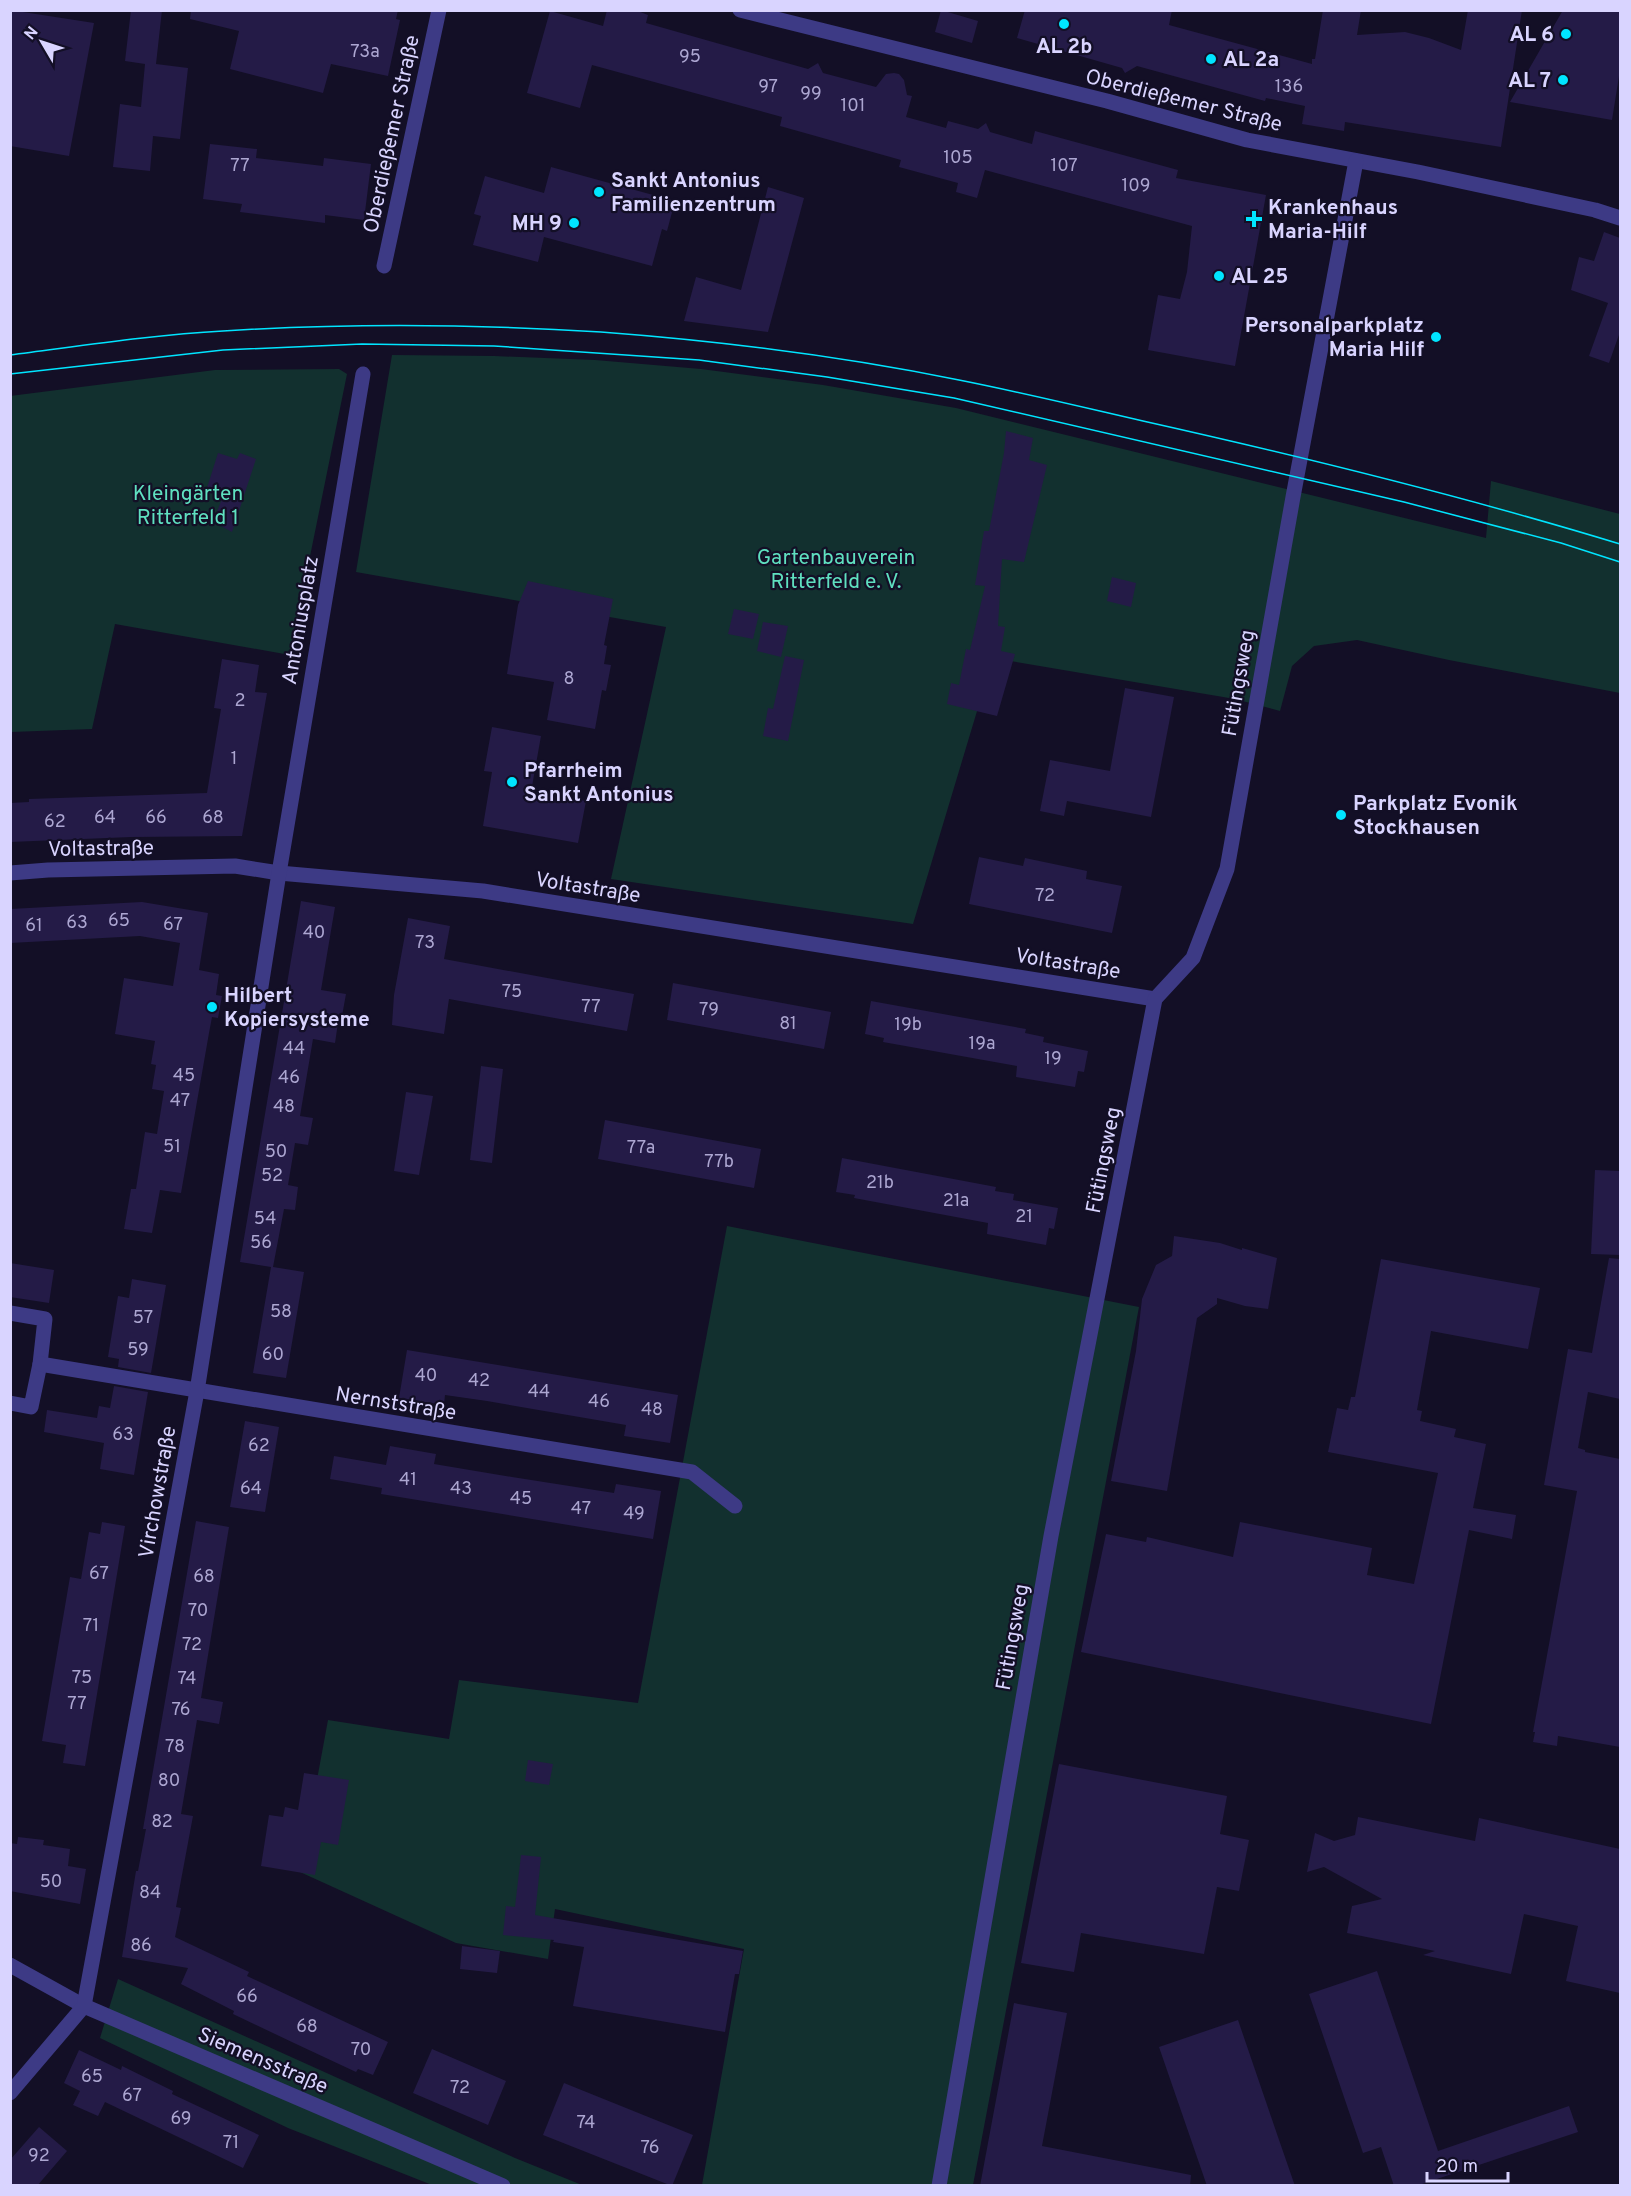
<svg xmlns="http://www.w3.org/2000/svg" width="1631" height="2196" font-family="Overpass,sans-serif">
	<style>
		.green { fill: #12302f }
		.building { fill: #241b47 }
		.lines { fill: none; stroke-linecap: round; stroke-linejoin: round }
		.minor { stroke: #3d3a85; stroke-width: 15 }
		.tram { stroke: #00e5ff; stroke-width: 1.5 }
		.poi-dot { fill: #00e5ff; stroke: #130f26; stroke-width: 2 }
		.labels { text-anchor: middle; stroke-width: 4.5; stroke-linejoin: round; paint-order: stroke }
		.number-label { font-size: 18px; fill: #aca6d1 }
		.poi-label { font-size: 21px; font-weight: bold; fill: #d9d4ff; stroke: #130f26; text-anchor: start }
		.street-label { font-size: 21px; fill: #d9d4ff; stroke: #130f26 }
		.park-label { font-size: 21px; fill: #5fe0c0; stroke: #130f26 }
	</style>
	<rect width="100%" height="100%" fill="#130f26"/>
	<g class="green">
		<polygon points="392,355 494,356 595,360 701,369 823,385 956,408 1486,538 1491,481 1620,514 1620,693 1449,660 1357,640 1314,646 1292,666 1280,711 1235,699 993,658 913,924 611,879 666,627 356,572"/>
		<polygon points="339,369 347,374 290,655 115,624 92,729 11,732 10,396 215,370"/>
		<polygon points="727,1226 1139,1307 973,2185 702,2185 744,1949 555,1909 548,1959 456,1943 300,1872 328,1720 449,1739 459,1680 638,1703"/>
		<polygon points="118,1979 515,2158 582,2185 432,2185 288,2128 100,2038"/>
	</g>
	<g class="building">
		<polygon points="10,10 94,23 69,156 10,146"/>
		<polygon points="131,10 162,10 156,64 188,68 180,139 153,136 150,171 113,167 120,104 141,107 145,64 125,61"/>
		<polygon points="191,10 398,10 396,19 400,20 388,76 331,64 323,93 230,69 239,31 190,19"/>
		<polygon points="607,10 635,10 648,15 646,23 808,69 818,63 823,73 876,87 886,74 894,73 899,74 904,80 907,95 912,96 906,117 946,128 948,121 978,129 986,123 990,132 1032,144 1035,131 1178,170 1176,178 1266,195 1235,366 1148,350 1158,295 1180,299 1187,272 1192,226 985,170 977,198 956,192 958,183 899,167 901,160 780,126 782,117 592,65 580,108 527,93 550,11 603,26"/>
		<polygon points="941,10 978,21 972,43 935,32"/>
		<polygon points="1025,10 1172,10 1169,25 1312,64 1312,59 1315,59 1323,10 1361,10 1357,35 1405,32 1429,38 1461,50 1468,10 1522,10 1501,147 1345,122 1344,131 1302,124 1305,106 1266,98 1265,101 1137,66 1125,73 1122,68 1017,38"/>
		<polygon points="1563,10 1620,10 1620,70 1612,120 1510,102"/>
		<polygon points="210,144 257,149 256,158 323,166 324,158 371,164 364,220 325,215 325,223 240,212 242,204 203,199"/>
		<polygon points="551,167 675,201 667,231 662,229 652,266 544,237 538,262 473,245 481,216 474,214 485,176 544,193"/>
		<polygon points="768,187 804,198 768,332 684,321 696,277 741,290"/>
		<polygon points="1604,232 1620,238 1620,332 1609,363 1589,356 1608,303 1571,290 1579,257 1594,261"/>
		<polygon points="1006,431 1033,438 1029,460 1047,465 1024,562 1002,559 998,626 1005,627 1001,651 1015,654 997,716 947,704 951,683 959,685 966,649 970,650 985,586 975,585 984,531 989,531 1004,453"/>
		<polygon points="218,453 237,459 240,453 256,459 232,532 213,522 223,496 206,491"/>
		<polygon points="1112,577 1136,583 1131,607 1107,601"/>
		<polygon points="528,581 613,599 604,645 607,646 604,664 611,665 606,691 602,690 595,729 547,720 554,682 507,674 518,605"/>
		<polygon points="734,609 759,614 753,639 728,634"/>
		<polygon points="763,622 788,626 781,657 757,651"/>
		<polygon points="785,656 804,660 788,741 763,736 768,708 773,709"/>
		<polygon points="222,659 259,665 255,692 267,693 242,836 131,837 10,842 10,803 29,802 29,799 207,793 221,709 214,708"/>
		<polygon points="1125,688 1174,697 1151,817 1067,801 1064,816 1040,811 1050,760 1110,771"/>
		<polygon points="492,727 541,736 531,792 586,801 578,843 483,826 492,772 484,771"/>
		<polygon points="979,857 1023,866 1025,858 1087,871 1086,879 1122,886 1112,933 969,904"/>
		<polygon points="301,901 335,907 321,990 346,994 342,1016 339,1016 335,1043 313,1039 300,1116 313,1118 308,1145 295,1143 288,1185 298,1187 295,1210 284,1209 273,1267 304,1272 286,1378 253,1373 271,1267 240,1262"/>
		<polygon points="142,902 208,913 199,970 219,974 216,995 222,996 218,1018 212,1017 209,1033 181,1193 160,1190 152,1233 124,1229 131,1189 136,1189 145,1132 157,1134 164,1091 152,1089 156,1065 151,1064 155,1041 115,1034 124,978 173,986 180,943 140,936 10,943 10,909"/>
		<polygon points="408,918 450,926 444,959 634,994 627,1031 449,999 444,1034 392,1025 394,995"/>
		<polygon points="673,983 831,1012 824,1049 667,1020"/>
		<polygon points="871,1001 1026,1029 1025,1033 1044,1037 1043,1042 1088,1051 1084,1072 1078,1071 1075,1087 1016,1077 1017,1066 883,1042 884,1038 865,1034"/>
		<polygon points="481,1066 503,1069 492,1163 470,1160"/>
		<polygon points="406,1092 433,1096 419,1175 394,1171"/>
		<polygon points="605,1120 761,1149 754,1188 598,1159"/>
		<polygon points="842,1158 996,1187 995,1191 1014,1194 1013,1200 1058,1208 1054,1229 1049,1228 1046,1245 987,1234 988,1223 854,1198 855,1195 836,1192"/>
		<polygon points="1595,1170 1620,1171 1620,1255 1591,1254"/>
		<polygon points="1174,1236 1220,1243 1242,1250 1242,1248 1277,1258 1268,1309 1245,1306 1217,1298 1217,1304 1197,1318 1167,1491 1111,1481 1136,1351 1142,1299 1156,1265 1172,1256"/>
		<polygon points="1609,1258 1620,1259 1620,1399 1588,1392 1578,1448 1585,1450 1585,1452 1620,1459 1620,1747 1558,1736 1557,1746 1533,1742 1535,1732 1533,1732 1577,1491 1544,1485 1568,1349 1592,1353"/>
		<polygon points="1381,1259 1540,1288 1528,1349 1431,1331 1417,1410 1422,1411 1420,1421 1456,1429 1454,1437 1486,1444 1473,1508 1516,1515 1512,1539 1469,1530 1431,1724 1081,1652 1106,1534 1146,1542 1147,1537 1233,1557 1240,1522 1372,1548 1367,1575 1414,1584 1438,1473 1328,1452 1337,1408 1348,1410 1351,1397 1355,1397"/>
		<polygon points="10,1263 54,1270 49,1303 10,1297"/>
		<polygon points="132,1279 166,1285 151,1373 118,1367 119,1359 108,1357 118,1296 129,1298"/>
		<polygon points="407,1350 678,1395 670,1443 624,1436 626,1425 487,1401 445,1395 444,1405 399,1398"/>
		<polygon points="114,1386 148,1392 134,1475 100,1469 104,1443 44,1432 47,1410 97,1418 99,1406 110,1408"/>
		<polygon points="245,1421 279,1427 265,1512 230,1507"/>
		<polygon points="390,1446 436,1454 434,1464 512,1477 614,1493 616,1484 661,1491 653,1539 381,1494 382,1488 330,1479 334,1456 386,1465"/>
		<polygon points="196,1521 229,1527 201,1698 223,1702 219,1724 197,1720 181,1814 193,1816 176,1907 181,1908 175,1937 249,1972 247,1976 388,2042 373,2075 358,2069 356,2072 294,2043 233,2014 234,2011 181,1984 188,1968 122,1957 136,1871 138,1871 146,1829 143,1829"/>
		<polygon points="102,1522 125,1526 85,1766 63,1763 66,1745 42,1741 70,1577 81,1579 89,1532 100,1534"/>
		<polygon points="528,1760 553,1764 549,1785 525,1781"/>
		<polygon points="1059,1764 1227,1796 1220,1834 1249,1840 1239,1891 1217,1887 1204,1954 1081,1933 1074,1972 1021,1963"/>
		<polygon points="304,1773 349,1780 338,1845 321,1842 315,1875 261,1866 269,1815 283,1817 285,1807 298,1810"/>
		<polygon points="1358,1817 1475,1841 1479,1818 1620,1849 1620,1993 1566,1981 1578,1926 1524,1914 1511,1974 1423,1955 1435,1951 1347,1933 1352,1906 1382,1899 1324,1867 1307,1872 1315,1833 1334,1841 1355,1835"/>
		<polygon points="18,1837 44,1840 43,1845 70,1849 68,1866 86,1869 80,1904 10,1891 10,1843 17,1844"/>
		<polygon points="521,1855 541,1857 535,1915 743,1951 739,1974 735,1974 725,2032 573,2006 584,1947 553,1942 554,1940 503,1935 506,1906 515,1907"/>
		<polygon points="462,1946 500,1951 497,1973 460,1969"/>
		<polygon points="1377,1971 1438,2151 1569,2106 1578,2132 1416,2186 1394,2186 1381,2147 1363,2153 1309,1994"/>
		<polygon points="1014,2003 1067,2013 1042,2146 1191,2175 1190,2186 980,2186"/>
		<polygon points="1238,2020 1278,2137 1295,2186 1207,2186 1159,2047"/>
		<polygon points="432,2049 506,2081 488,2125 413,2093"/>
		<polygon points="79,2050 121,2070 122,2066 173,2091 172,2094 259,2135 243,2168 105,2102 98,2116 73,2105 80,2091 64,2083"/>
		<polygon points="564,2083 693,2135 672,2186 543,2135"/>
		<polygon points="39,2127 67,2151 37,2186 10,2186 10,2160"/>
	</g>
	<g class="lines">
		<g class="minor">
			<polyline points="740,10 1107,101 1247,140 1418,172 1595,210 1620,218"/>
			<polyline points="384,266 439,10"/>
			<polyline points="10,873 48,870 235,866 279,873 483,891 1155,999"/>
			<polyline points="10,1313 45,1319 40,1364 31,1407 10,1403"/>
			<polyline points="40,1364 692,1472 735,1506"/>
			<polyline points="10,1965 84,2006 503,2186"/>
			<polyline points="10,2093 84,2006 197,1391 279,873 363,374"/>
			<polyline points="939,2186 1051,1536 1155,999 1193,958 1227,869 1293,497 1356,161"/>
		</g>
		<g class="tram">
			<path d="M 10,355 C 81,346 152,335 223,331 C 348,323 475,324 601,332 C 720,341 841,356 959,380 C 1020,392 1082,407 1143,421 C 1304,457 1463,496 1620,544"/>
			<polyline points="10,374 223,350 362,344 494,346 699,360 827,377 954,398 1404,502 1561,543 1620,562"/>
		</g>
	</g>
	<g class="poi-dot">
		<circle cx="1064" cy="24" r="6"/>
		<circle cx="1566" cy="34" r="6"/>
		<circle cx="1211" cy="59" r="6"/>
		<circle cx="1563" cy="80" r="6"/>
		<circle cx="599" cy="192" r="6"/>
		<path d="M1251 210h6v6h6v6h-6v6h-6v-6h-6v-6h6z"/>
		<circle cx="574" cy="223" r="6"/>
		<circle cx="1219" cy="276" r="6"/>
		<circle cx="1436" cy="337" r="6"/>
		<circle cx="512" cy="782" r="6"/>
		<circle cx="1341" cy="815" r="6"/>
		<circle cx="212" cy="1007" r="6"/>
	</g>
	<g class="labels">
		<g class="number-label">
			<text x="365" y="57">73a</text>
			<text x="690" y="62">95</text>
			<text x="768" y="92">97</text>
			<text x="1289" y="92">136</text>
			<text x="811" y="99">99</text>
			<text x="853" y="111">101</text>
			<text x="958" y="163">105</text>
			<text x="240" y="171">77</text>
			<text x="1064" y="171">107</text>
			<text x="1136" y="191">109</text>
			<text x="569" y="684">8</text>
			<text x="240" y="706">2</text>
			<text x="234" y="764">1</text>
			<text x="105" y="823">64</text>
			<text x="156" y="823">66</text>
			<text x="213" y="823">68</text>
			<text x="55" y="827">62</text>
			<text x="1045" y="901">72</text>
			<text x="119" y="926">65</text>
			<text x="77" y="928">63</text>
			<text x="173" y="930">67</text>
			<text x="34" y="931">61</text>
			<text x="314" y="938">40</text>
			<text x="425" y="948">73</text>
			<text x="512" y="997">75</text>
			<text x="591" y="1012">77</text>
			<text x="709" y="1015">79</text>
			<text x="788" y="1029">81</text>
			<text x="908" y="1030">19b</text>
			<text x="982" y="1049">19a</text>
			<text x="294" y="1054">44</text>
			<text x="1053" y="1064">19</text>
			<text x="184" y="1081">45</text>
			<text x="289" y="1083">46</text>
			<text x="180" y="1106">47</text>
			<text x="284" y="1112">48</text>
			<text x="172" y="1152">51</text>
			<text x="641" y="1153">77a</text>
			<text x="276" y="1157">50</text>
			<text x="719" y="1167">77b</text>
			<text x="272" y="1181">52</text>
			<text x="880" y="1188">21b</text>
			<text x="956" y="1206">21a</text>
			<text x="1024" y="1222">21</text>
			<text x="265" y="1224">54</text>
			<text x="261" y="1248">56</text>
			<text x="281" y="1317">58</text>
			<text x="143" y="1323">57</text>
			<text x="138" y="1355">59</text>
			<text x="273" y="1360">60</text>
			<text x="426" y="1381">40</text>
			<text x="479" y="1386">42</text>
			<text x="539" y="1397">44</text>
			<text x="599" y="1407">46</text>
			<text x="652" y="1415">48</text>
			<text x="123" y="1440">63</text>
			<text x="259" y="1451">62</text>
			<text x="408" y="1485">41</text>
			<text x="251" y="1494">64</text>
			<text x="461" y="1494">43</text>
			<text x="521" y="1504">45</text>
			<text x="581" y="1514">47</text>
			<text x="634" y="1519">49</text>
			<text x="99" y="1579">67</text>
			<text x="204" y="1582">68</text>
			<text x="198" y="1616">70</text>
			<text x="91" y="1631">71</text>
			<text x="192" y="1650">72</text>
			<text x="82" y="1683">75</text>
			<text x="187" y="1684">74</text>
			<text x="77" y="1709">77</text>
			<text x="181" y="1715">76</text>
			<text x="175" y="1752">78</text>
			<text x="169" y="1786">80</text>
			<text x="162" y="1827">82</text>
			<text x="51" y="1887">50</text>
			<text x="150" y="1898">84</text>
			<text x="141" y="1951">86</text>
			<text x="247" y="2002">66</text>
			<text x="307" y="2032">68</text>
			<text x="361" y="2055">70</text>
			<text x="92" y="2082">65</text>
			<text x="460" y="2093">72</text>
			<text x="132" y="2101">67</text>
			<text x="181" y="2124">69</text>
			<text x="586" y="2128">74</text>
			<text x="231" y="2148">71</text>
			<text x="650" y="2153">76</text>
			<text x="39" y="2161">92</text>
		</g>
		<g class="poi-label">
			<text x="1554" y="41" text-anchor="end">AL 6</text>
			<text x="1064" y="53" text-anchor="middle">AL 2b</text>
			<text x="1223" y="66">AL 2a</text>
			<text x="1551" y="87" text-anchor="end">AL 7</text>
			<text x="611" y="187">Sankt Antonius<tspan x="611" dy="24">Familienzentrum</tspan></text>
			<text x="1268" y="214">Krankenhaus<tspan x="1268" dy="24">Maria-Hilf</tspan></text>
			<text x="562" y="230" text-anchor="end">MH 9</text>
			<text x="1231" y="283">AL 25</text>
			<text x="1424" y="332" text-anchor="end">Personalparkplatz<tspan x="1424" dy="24">Maria Hilf</tspan></text>
			<text x="524" y="777">Pfarrheim<tspan x="524" dy="24">Sankt Antonius</tspan></text>
			<text x="1353" y="810">Parkplatz Evonik<tspan x="1353" dy="24">Stockhausen</tspan></text>
			<text x="224" y="1002">Hilbert<tspan x="224" dy="24">Kopiersysteme</tspan></text>
		</g>
		<g class="street-label">
			<text transform="translate(1184 100) rotate(14)" y="7">Oberdießemer Straße</text>
			<text transform="translate(391 134) rotate(-78)" y="7">Oberdießemer Straße</text>
			<text transform="translate(300 620) rotate(-80)" y="7">Antoniusplatz</text>
			<text transform="translate(1238 683) rotate(-80)" y="7">Fütingsweg</text>
			<text transform="translate(101 848) rotate(-1)" y="7">Voltastraße</text>
			<text transform="translate(588 887) rotate(9)" y="7">Voltastraße</text>
			<text transform="translate(1068 963) rotate(9)" y="7">Voltastraße</text>
			<text transform="translate(1103 1160) rotate(-79)" y="7">Fütingsweg</text>
			<text transform="translate(396 1403) rotate(9)" y="7">Nernststraße</text>
			<text transform="translate(157 1492) rotate(-80)" y="7">Virchowstraße</text>
			<text transform="translate(1012 1637) rotate(-80)" y="7">Fütingsweg</text>
			<text transform="translate(263 2060) rotate(23)" y="7">Siemensstraße</text>
		</g>
		<g class="park-label">
			<text x="188" y="500">Kleingärten<tspan x="188" dy="24">Ritterfeld 1</tspan></text>
			<text x="836" y="564">Gartenbauverein<tspan x="836" dy="24">Ritterfeld e. V.</tspan></text>
		</g>
	</g>
	<rect width="1631" height="2196" fill="none" stroke="#d9d4ff" stroke-width="24"/>
	<g transform="translate(42 42) rotate(309)" stroke="#130f26" stroke-width="4.5" paint-order="stroke">
	<path d="M0-4.5L10 22L0 15L-10 22Z" fill="#d9d4ff"/>
	<text y="-9" font-size="16" font-weight="bold" text-anchor="middle" fill="#d9d4ff">N</text>
	</g>
	<path d="M1427 2172v9h81v-9" fill="none" stroke="#d9d4ff" stroke-width="3"/>
	<text x="1436" y="2172" font-size="18" fill="#d9d4ff" stroke="#130f26" stroke-width="4.5" paint-order="stroke">20 m</text>
</svg>
